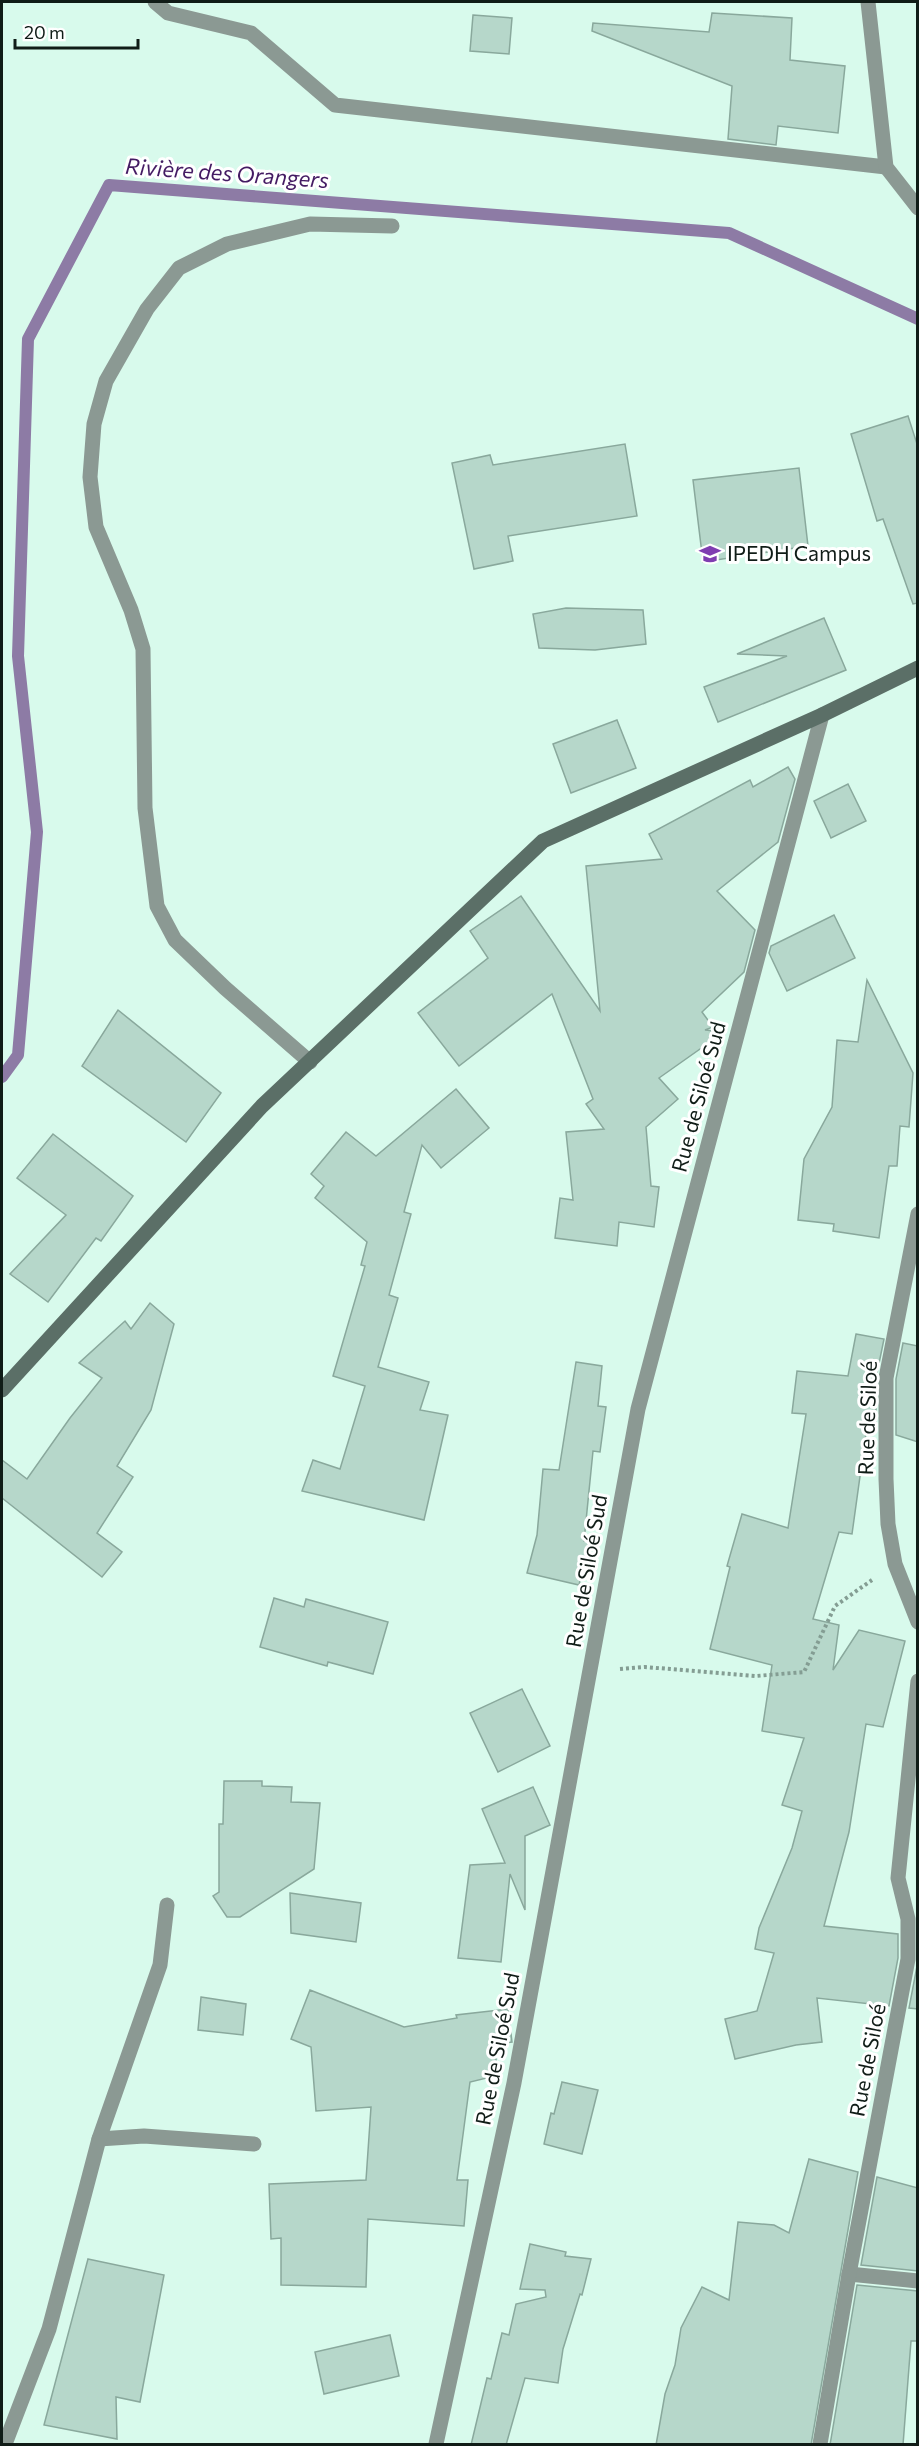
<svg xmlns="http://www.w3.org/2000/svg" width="919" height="2446" font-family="Commissioner,sans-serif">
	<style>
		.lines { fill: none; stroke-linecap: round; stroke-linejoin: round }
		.stream { stroke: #8d7ba5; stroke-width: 12 }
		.building { fill: #b6d7ca; stroke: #89a89c; stroke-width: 1.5 }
		.path { stroke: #849d93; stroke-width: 4; stroke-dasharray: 3 3; stroke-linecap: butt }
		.lane { stroke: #8b9993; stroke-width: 15 }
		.street { stroke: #8b9993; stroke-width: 15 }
		.secondary { stroke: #5b6f67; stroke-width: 15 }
		.labels { text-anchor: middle; stroke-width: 6; stroke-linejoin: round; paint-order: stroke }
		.poi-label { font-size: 21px; fill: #101c17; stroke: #fff; text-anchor: start }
		.street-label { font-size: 21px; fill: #101c17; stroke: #fff }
		.water-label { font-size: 22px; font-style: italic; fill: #441b63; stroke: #fff }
	</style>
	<rect width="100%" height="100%" fill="#d8faec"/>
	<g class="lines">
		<polyline class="stream" points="2,1077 18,1055 37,832 18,656 28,339 109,185 729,233 918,319"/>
	</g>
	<g class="building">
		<polygon points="712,13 792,18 790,60 845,66 838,133 778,126 776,145 728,139 732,86 592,31 593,23 709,32"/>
		<polygon points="473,15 512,18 509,54 470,51"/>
		<polygon points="908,416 918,447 918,603 913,604 883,519 877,521 851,434"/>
		<polygon points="625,444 637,516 508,536 513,561 474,569 452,463 490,455 493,465"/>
		<polygon points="799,468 808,546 703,562 693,480"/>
		<polygon points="566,608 643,610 646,644 595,650 539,648 533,614"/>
		<polygon points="824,618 846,670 718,722 704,687 787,656 737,654"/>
		<polygon points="617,720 636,768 571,793 553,744"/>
		<polygon points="788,767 795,779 778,842 717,891 755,930 744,972 702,1012 713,1027 705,1030 724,1032 659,1078 678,1099 646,1127 651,1186 659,1187 654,1227 619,1222 617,1246 555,1238 560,1198 573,1200 566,1132 604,1129 586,1104 593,1099 552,994 459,1066 418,1013 488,958 470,931 521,896 600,1011 586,866 662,859 649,834 750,780 753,787"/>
		<polygon points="848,784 866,821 831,838 814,801"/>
		<polygon points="834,915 855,958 787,991 769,953 771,946"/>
		<polygon points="867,980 913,1073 909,1127 900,1126 897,1166 889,1166 879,1238 833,1231 834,1224 798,1220 804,1159 832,1107 837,1040 858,1042"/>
		<polygon points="118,1010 221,1093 186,1142 82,1066"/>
		<polygon points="456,1089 489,1128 441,1168 422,1145 404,1212 411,1214 389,1295 398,1298 378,1367 429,1382 420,1410 448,1415 424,1520 302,1491 313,1460 340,1469 365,1386 333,1376 365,1266 361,1265 367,1242 315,1198 324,1186 311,1174 346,1132 376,1156"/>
		<polygon points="53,1134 133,1196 101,1241 96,1238 48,1302 10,1274 66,1215 17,1178"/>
		<polygon points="150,1303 174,1324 151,1410 117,1466 133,1477 97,1533 122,1552 102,1577 2,1498 2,1460 27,1479 70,1418 102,1378 79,1363 125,1321 131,1329"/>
		<polygon points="856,1334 884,1339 876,1378 876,1429 867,1426 852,1534 839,1532 813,1619 839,1625 833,1670 859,1630 905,1641 883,1727 866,1724 849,1832 824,1926 898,1934 898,1958 889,2006 817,1998 822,2042 796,2045 735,2059 725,2019 757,2011 774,1953 755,1949 759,1928 792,1848 802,1811 782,1805 804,1738 762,1731 772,1665 710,1649 730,1567 727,1566 742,1514 788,1528 806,1414 792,1413 797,1371 848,1376"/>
		<polygon points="903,1343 918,1346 918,1442 896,1435 896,1379"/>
		<polygon points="576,1362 602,1366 598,1406 606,1407 600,1452 593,1451 584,1541 589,1542 579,1585 527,1573 537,1535 543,1469 559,1470"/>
		<polygon points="274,1598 304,1607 306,1599 388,1622 373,1674 328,1662 327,1666 260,1647"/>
		<polygon points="522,1689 550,1746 498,1772 470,1713"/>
		<polygon points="224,1781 262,1781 262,1786 292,1787 291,1802 320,1803 314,1869 240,1917 227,1917 213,1896 219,1892 219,1824 223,1824"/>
		<polygon points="533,1787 550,1825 525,1836 525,1910 510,1874 501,1962 458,1958 470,1865 505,1863 482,1809"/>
		<polygon points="290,1893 361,1903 356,1942 291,1933"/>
		<polygon points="918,1961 918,2009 909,2008"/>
		<polygon points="310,1990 404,2027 457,2018 456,2015 508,2009 512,2042 493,2044 499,2075 470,2082 457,2180 468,2180 464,2226 368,2219 366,2287 281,2285 281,2238 271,2239 269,2184 366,2180 371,2107 316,2111 311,2047 291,2039"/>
		<polygon points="201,1997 246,2004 243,2035 198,2030"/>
		<polygon points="562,2082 598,2090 582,2154 544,2144 551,2113 554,2114"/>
		<polygon points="809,2159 858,2172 811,2445 656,2445 665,2394 675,2365 681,2328 702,2287 729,2300 738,2222 774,2225 789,2233"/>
		<polygon points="877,2177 918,2188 918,2271 861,2265"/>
		<polygon points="530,2244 566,2252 565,2256 591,2259 582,2295 580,2294 563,2349 558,2383 525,2378 506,2445 471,2445 487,2378 491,2379 502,2333 509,2335 516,2304 546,2297 545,2290 520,2289"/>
		<polygon points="88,2259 164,2275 140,2402 116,2397 117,2439 44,2425"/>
		<polygon points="857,2285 918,2291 918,2341 911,2341 903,2445 830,2445"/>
		<polygon points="390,2335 399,2376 324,2394 315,2352"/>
	</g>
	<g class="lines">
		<polyline class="path" points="620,1669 645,1667 756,1676 804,1672 835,1606 872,1580"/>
		<polyline class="lane" points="99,2139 144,2136 254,2144"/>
		<g class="street">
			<polyline points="155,2 168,13 251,33 335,105 886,167"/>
			<polyline points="868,2 886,167 918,208"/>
			<polyline points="310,1062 225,988 175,940 157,906 145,808 143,649 131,610 96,527 90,477 94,424 106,381 147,309 179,268 227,244 310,224 392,226"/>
			<polyline points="918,1214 886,1378 886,1479 888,1524 895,1564 918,1622"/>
			<polyline points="849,2274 918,2281"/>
			<polyline points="5,2444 49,2329 99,2139 160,1965 167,1905"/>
			<polyline points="436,2444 514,2083 638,1409 822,715"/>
			<polyline points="820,2444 849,2274 908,1959 908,1919 898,1878 918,1681"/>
		</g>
		<polyline class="secondary" points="2,1390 262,1106 543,841 822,715 918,668"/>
	</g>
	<defs>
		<symbol id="school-bare" viewBox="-9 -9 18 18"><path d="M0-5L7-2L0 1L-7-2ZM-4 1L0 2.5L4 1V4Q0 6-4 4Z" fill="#7f3db1" stroke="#fff" stroke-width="2.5" paint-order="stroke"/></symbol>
	</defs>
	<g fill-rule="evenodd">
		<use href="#school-bare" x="695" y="539" width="30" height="30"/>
	</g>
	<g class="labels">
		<g class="poi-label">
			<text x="727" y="561">IPEDH Campus</text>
		</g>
		<g class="street-label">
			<text transform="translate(699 1097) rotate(-75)" y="7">Rue de Siloé Sud</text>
			<text transform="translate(868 1418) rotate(-88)" y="7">Rue de Siloé</text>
			<text transform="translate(587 1571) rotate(-80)" y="7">Rue de Siloé Sud</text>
			<text transform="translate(498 2049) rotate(-79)" y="7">Rue de Siloé Sud</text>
			<text transform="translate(868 2060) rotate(-79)" y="7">Rue de Siloé</text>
		</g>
		<g class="water-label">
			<text transform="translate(227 173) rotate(4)" y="8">Rivière des Orangers</text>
		</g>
	</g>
	<rect width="919" height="2446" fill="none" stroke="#101c17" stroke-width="6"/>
	<path d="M15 39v9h123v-9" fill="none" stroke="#101c17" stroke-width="3"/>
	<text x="24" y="39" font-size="18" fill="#101c17" stroke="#ffffff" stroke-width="4.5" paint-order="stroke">20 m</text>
</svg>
